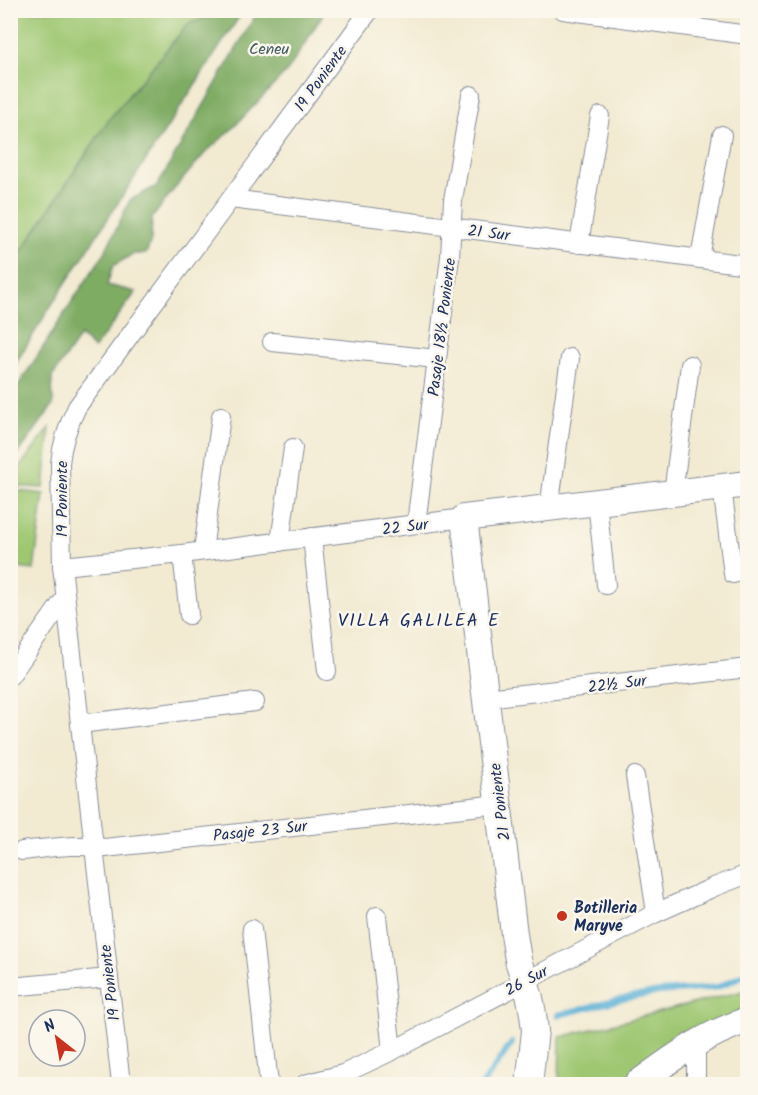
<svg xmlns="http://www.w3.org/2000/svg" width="758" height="1095" font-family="Kalam,sans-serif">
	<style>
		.green { fill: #9fc772; stroke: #5d7b68; stroke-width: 1.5 }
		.forest { fill: #7fac64; stroke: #4d6e61; stroke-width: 1.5 }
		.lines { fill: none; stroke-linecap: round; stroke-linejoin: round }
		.stream { stroke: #58afd5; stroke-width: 6 }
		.building { fill: #cc93c1 }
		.street-casing { stroke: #868c98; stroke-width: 20 }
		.secondary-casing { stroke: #868c98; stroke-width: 28 }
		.street { stroke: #fff; stroke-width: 18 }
		.secondary { stroke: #fff; stroke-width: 26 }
		.poi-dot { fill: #c8321e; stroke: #fbf7ec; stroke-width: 2 }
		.labels { text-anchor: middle; stroke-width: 5; stroke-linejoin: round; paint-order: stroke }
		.park-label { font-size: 16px; fill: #435d64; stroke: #fbf7ec }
		.street-label { font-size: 16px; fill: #1b2f5e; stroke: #fbf7ec }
		.poi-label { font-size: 16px; font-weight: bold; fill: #1b2f5e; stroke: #fbf7ec; text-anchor: start }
		.neighbourhood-label { font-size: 18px; letter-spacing: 1.5px; fill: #1b2f5e; stroke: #fbf7ec }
	</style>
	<rect width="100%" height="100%" fill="#fbf7ec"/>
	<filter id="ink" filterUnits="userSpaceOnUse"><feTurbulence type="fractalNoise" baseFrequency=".0167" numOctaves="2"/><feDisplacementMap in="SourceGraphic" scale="12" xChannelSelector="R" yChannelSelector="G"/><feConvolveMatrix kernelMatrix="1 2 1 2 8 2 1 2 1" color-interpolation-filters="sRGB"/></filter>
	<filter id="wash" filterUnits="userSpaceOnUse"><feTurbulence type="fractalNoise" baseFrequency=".008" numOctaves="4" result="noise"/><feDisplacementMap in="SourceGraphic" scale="24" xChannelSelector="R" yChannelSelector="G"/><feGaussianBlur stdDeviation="1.35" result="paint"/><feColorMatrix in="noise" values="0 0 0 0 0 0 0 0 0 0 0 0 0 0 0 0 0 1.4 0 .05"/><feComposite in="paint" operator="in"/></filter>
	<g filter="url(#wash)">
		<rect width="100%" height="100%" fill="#f2ead1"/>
		<g class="green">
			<polygon points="11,11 241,11 11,325"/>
			<polygon points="50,428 44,488 11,486 11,478"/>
			<polygon points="11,490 44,494 34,570 11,567"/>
			<polygon points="747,990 747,1011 625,1084 559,1084 560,1037"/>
		</g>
		<g class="forest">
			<polygon points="226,11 243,11 47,312 11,371 11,267 110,118 188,24"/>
			<polygon points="258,11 325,11 288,70 232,129 206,152 170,194 152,218 151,240 146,254 133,254 113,266 107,285 136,292 94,349 80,336 52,377 53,405 11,464 11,399 16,389 42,349 71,303 104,254 130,200 157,186"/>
		</g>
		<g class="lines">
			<g class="stream">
				<polyline points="558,1015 622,999 659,992 688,990 718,987 748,973"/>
				<polyline points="483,1084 512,1043"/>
			</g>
		</g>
		<g id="blocks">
			<polygon class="building" points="10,576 12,576 16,603 10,604"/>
		</g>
	</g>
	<g filter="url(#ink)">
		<use href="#blocks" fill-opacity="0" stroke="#868c98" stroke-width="1.5"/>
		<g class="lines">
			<defs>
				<g id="street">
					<polyline points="563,10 748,35"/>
					<polyline points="231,199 748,265"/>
					<polyline points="579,244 600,116"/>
					<polyline points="700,258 722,135"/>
					<polyline points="272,342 437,359"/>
					<polyline points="722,487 733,574"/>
					<polyline points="673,493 690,365"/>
					<polyline points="597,502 606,585"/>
					<polyline points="549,508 570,358"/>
					<polyline points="416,524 450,257 453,200 471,95"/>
					<polyline points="312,537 327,671"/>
					<polyline points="280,542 293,448"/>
					<polyline points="203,551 221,416"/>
					<polyline points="182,554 189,615"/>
					<polyline points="62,566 182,554 464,518"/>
					<polyline points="10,676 65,598"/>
					<polyline points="486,698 748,668"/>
					<polyline points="80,724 255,702"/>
					<polyline points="635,776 656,913"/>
					<path d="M 22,851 C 49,848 78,843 105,848 L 499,804"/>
					<polyline points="377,916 392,1051"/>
					<polyline points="252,929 269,1084"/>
					<polyline points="10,987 109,978"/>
					<path d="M 121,1084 L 62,566 L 60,463 C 62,443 68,425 77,407 L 370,10"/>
					<polyline points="305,1084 343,1074 392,1051 656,913 714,887 748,874"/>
					<polyline points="696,1084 696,1042"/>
				</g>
				<g id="secondary">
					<polyline points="529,1084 535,1031 533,1014 530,998 518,960 514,934 464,518 748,484"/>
					<path d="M 637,1084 C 672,1058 705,1034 748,1020"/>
				</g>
			</defs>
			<use href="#street" class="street-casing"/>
			<use href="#secondary" class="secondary-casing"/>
			<use href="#street" class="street"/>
			<use href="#secondary" class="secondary"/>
		</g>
	</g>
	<circle class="poi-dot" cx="562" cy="916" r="6"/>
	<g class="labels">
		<g class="park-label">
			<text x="269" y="54">Ceneu</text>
		</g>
		<g class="street-label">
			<text transform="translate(320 78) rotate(-54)" y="6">19 Poniente</text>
			<text transform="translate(489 232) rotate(7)" y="6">21 Sur</text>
			<text transform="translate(441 327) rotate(-83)" y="6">Pasaje 18½ Poniente</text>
			<text transform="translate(61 499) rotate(-90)" y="6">19 Poniente</text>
			<text transform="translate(405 526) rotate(-7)" y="6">22 Sur</text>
			<text transform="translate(617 683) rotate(-7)" y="6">22½ Sur</text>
			<text transform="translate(499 802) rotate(-97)" y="6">21 Poniente</text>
			<text transform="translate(260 830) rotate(-6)" y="6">Pasaje 23 Sur</text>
			<text transform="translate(526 980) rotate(-28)" y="6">26 Sur</text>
			<text transform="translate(109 983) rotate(-97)" y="6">19 Poniente</text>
		</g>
		<g class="poi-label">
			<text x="574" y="913">Botilleria<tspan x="574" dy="18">Maryve</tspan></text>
		</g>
		<g class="neighbourhood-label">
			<text x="419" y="626">VILLA GALILEA E</text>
		</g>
	</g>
	<rect width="758" height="1095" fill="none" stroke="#fbf7ec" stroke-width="36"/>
	<g transform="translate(57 1038) rotate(329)"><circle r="28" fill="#fbf7ec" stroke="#a1a7b3" stroke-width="1.5"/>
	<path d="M0-4.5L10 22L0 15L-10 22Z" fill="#c8321e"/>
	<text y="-9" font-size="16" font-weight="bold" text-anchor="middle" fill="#1b2f5e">N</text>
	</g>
</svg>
